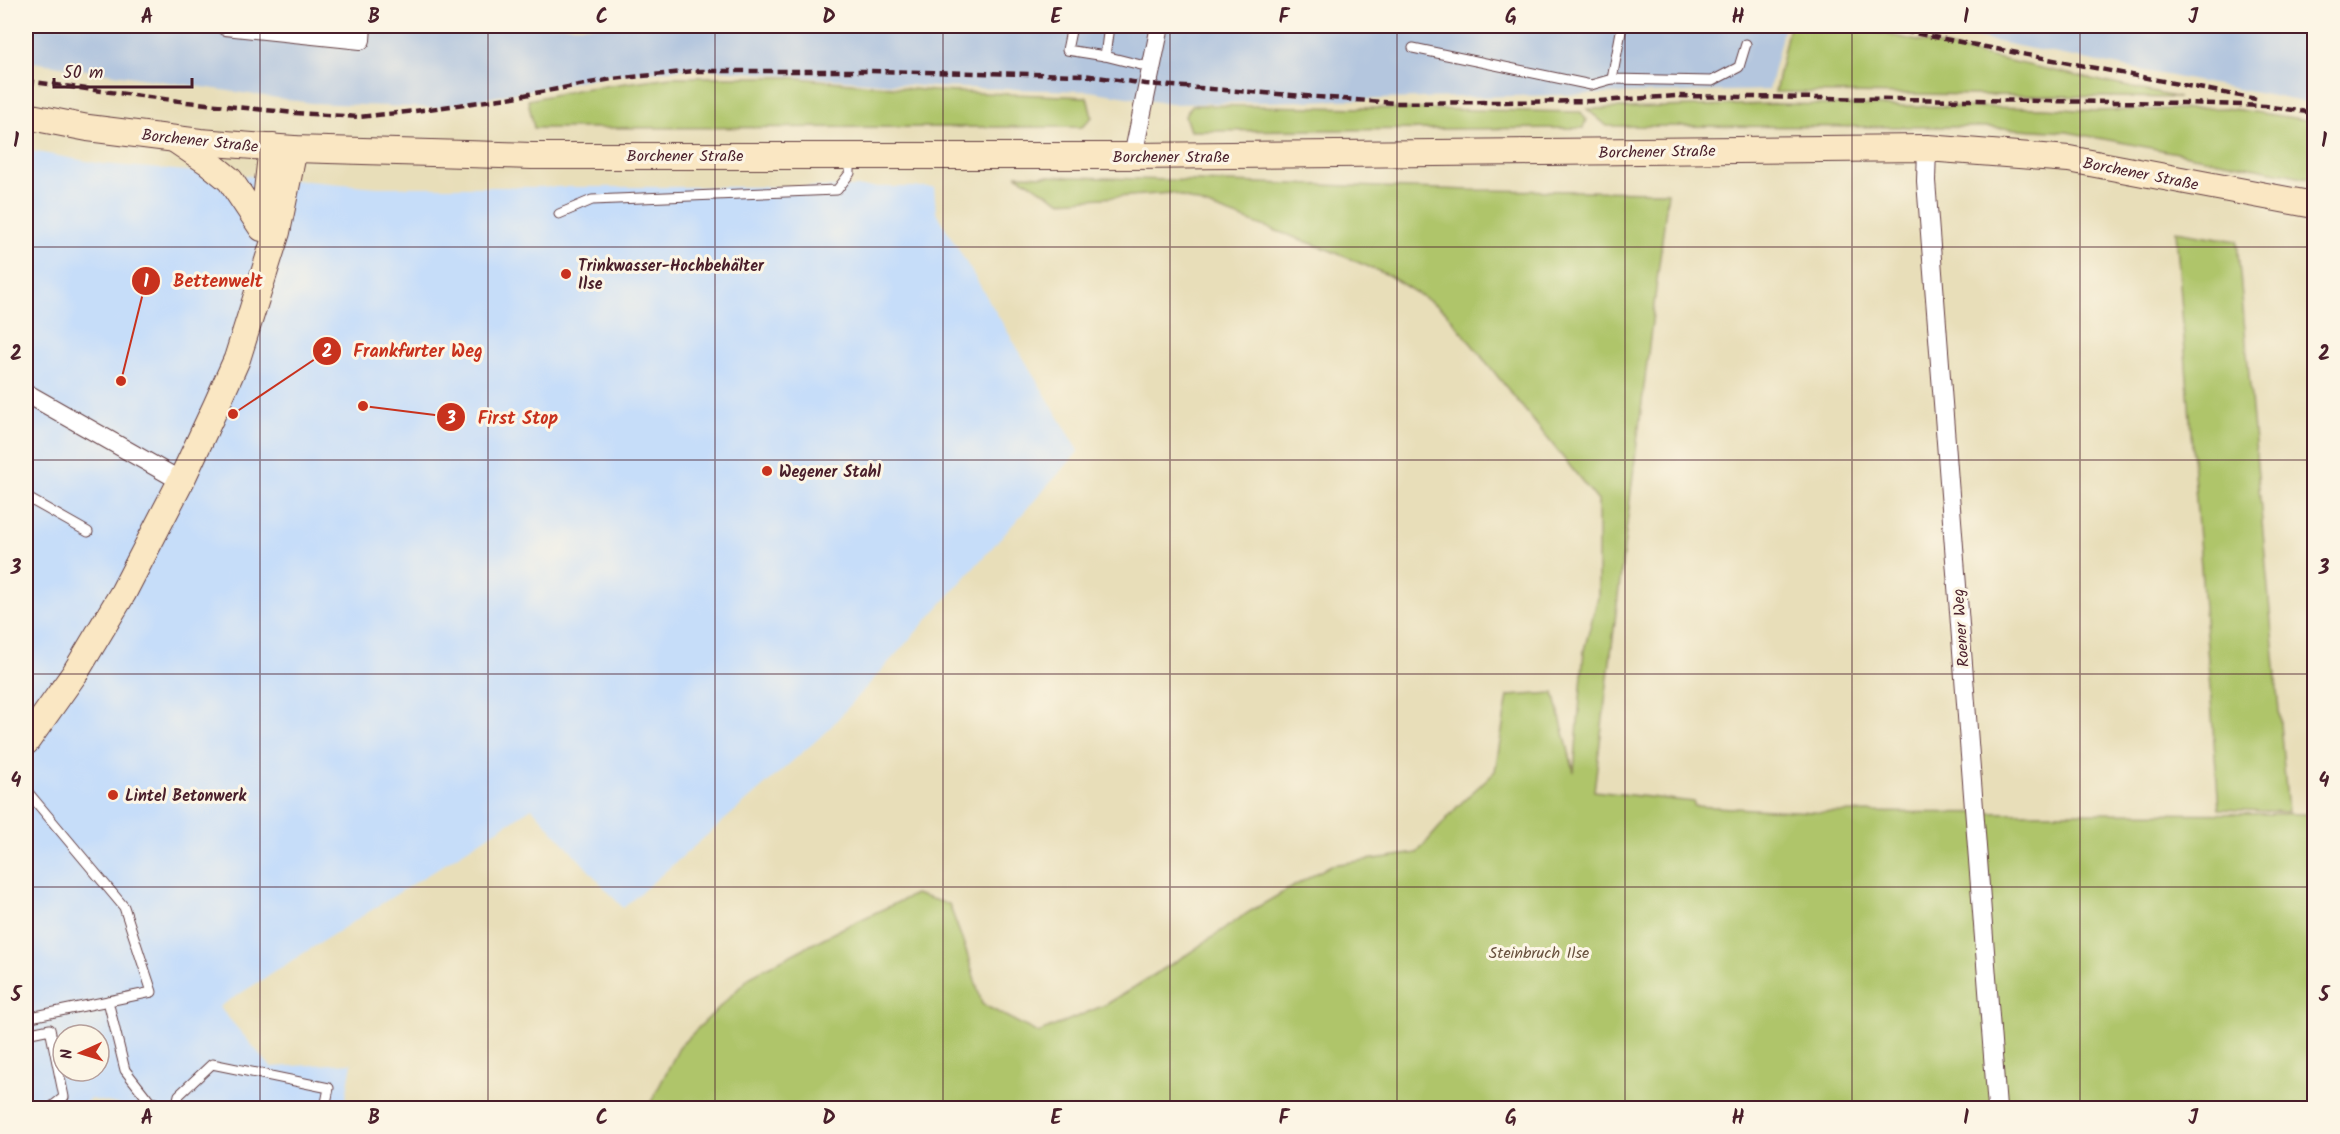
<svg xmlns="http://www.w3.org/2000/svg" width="2340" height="1134" font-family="Kalam,sans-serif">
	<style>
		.built { fill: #c6ddf9; fill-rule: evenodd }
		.industrial { fill: #b4c6de }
		.green { fill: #afc56a; stroke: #7c724a; stroke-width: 1.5 }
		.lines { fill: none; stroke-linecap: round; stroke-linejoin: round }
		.lane-casing { stroke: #623c40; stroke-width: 11 }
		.street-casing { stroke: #623c40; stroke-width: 20 }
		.secondary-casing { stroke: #623c40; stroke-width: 28 }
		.lane { stroke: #fff; stroke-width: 9 }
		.street { stroke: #fff; stroke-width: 18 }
		.secondary { stroke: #fae7c3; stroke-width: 26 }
		.rail { stroke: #4a1f2b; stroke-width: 4.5; stroke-dasharray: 9 4.5; stroke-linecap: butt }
		.grid { fill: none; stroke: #4a1f2b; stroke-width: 1.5; stroke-opacity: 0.55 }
		.poi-dot { fill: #c8321e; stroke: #fcf5e5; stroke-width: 2 }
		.labels { text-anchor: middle; stroke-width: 6; stroke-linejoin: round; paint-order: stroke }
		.street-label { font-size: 16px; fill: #4a1f2b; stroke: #fcf5e5 }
		.poi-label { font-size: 16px; font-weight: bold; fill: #4a1f2b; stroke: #fcf5e5; text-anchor: start }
		.park-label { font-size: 16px; fill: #68513e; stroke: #fcf5e5 }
		.leader { fill: none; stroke: #c8321e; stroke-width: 2 }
		.callout-dot { fill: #c8321e; stroke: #fcf5e5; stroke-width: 2 }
		.mark-label { font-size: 18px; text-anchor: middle; font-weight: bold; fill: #fff }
		.callout-label { font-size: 18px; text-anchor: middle; font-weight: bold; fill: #c8321e; stroke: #fcf5e5; stroke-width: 6; stroke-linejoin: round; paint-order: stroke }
		.neatline { fill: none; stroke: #4a1f2b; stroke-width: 2 }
		.grid-label { font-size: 20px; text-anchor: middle; font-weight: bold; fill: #4a1f2b }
	</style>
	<rect width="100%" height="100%" fill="#fcf5e5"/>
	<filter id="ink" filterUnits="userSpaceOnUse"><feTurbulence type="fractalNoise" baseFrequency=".0167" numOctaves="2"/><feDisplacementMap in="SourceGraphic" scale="12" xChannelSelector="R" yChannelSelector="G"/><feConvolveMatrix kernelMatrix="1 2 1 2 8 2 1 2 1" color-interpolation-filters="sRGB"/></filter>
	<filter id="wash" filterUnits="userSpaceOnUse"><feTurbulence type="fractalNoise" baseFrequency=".008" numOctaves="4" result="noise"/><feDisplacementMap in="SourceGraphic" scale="24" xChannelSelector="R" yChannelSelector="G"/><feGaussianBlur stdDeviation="1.35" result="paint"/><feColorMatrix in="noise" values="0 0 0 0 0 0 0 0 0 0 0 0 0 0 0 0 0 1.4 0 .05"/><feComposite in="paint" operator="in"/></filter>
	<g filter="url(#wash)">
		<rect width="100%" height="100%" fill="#e8deb9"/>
		<path class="built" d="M 26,150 L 102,164 L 378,187 L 934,187 L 936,212 L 1079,451 L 826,732 L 623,908 L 532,808 L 219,1007 L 271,1067 L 352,1063 L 344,1108 L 137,1108 L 90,1099 L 78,1108 L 26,1108 ZM 63,1035 L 99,1035 L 99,1071 L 63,1071 Z"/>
		<g class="industrial">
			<polygon points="26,26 1784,26 1769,90 1171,104 1090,91 934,87 695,68 609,75 435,108 311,103 26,61"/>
			<polygon points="1916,26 2314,26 2314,104"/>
		</g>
		<g class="green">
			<polygon points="1789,26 1849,26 2179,98 1775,92"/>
			<polygon points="671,77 787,77 933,91 1087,97 1092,117 1082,127 534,128 528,100 581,89"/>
			<polygon points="1774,104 2046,108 2094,111 2226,108 2314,121 2314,179 2067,132 1985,127 1607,126 1587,109"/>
			<polygon points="1192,105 1581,112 1586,120 1583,128 1190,131 1185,116"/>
			<polygon points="1016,175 1470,190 1668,192 1594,791 1694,802 1694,806 1814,812 2314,814 2314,1108 648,1108 680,1046 752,975 843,928 915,894 949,904 966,950 982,1004 1038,1033 1107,1004 1186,955 1249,912 1331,865 1417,853 1457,807 1495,771 1508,696 1554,693 1574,772 1584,650 1598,597 1598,501 1445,311 1388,275 1329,250 1172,193 1060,201"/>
			<polygon points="2176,231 2237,241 2288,812 2219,809"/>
		</g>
	</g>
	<g filter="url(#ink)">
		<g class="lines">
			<defs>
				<g id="lane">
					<polyline points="1072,26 1067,50 1105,56 1149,67"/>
					<polyline points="1622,26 1612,79 1712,81 1739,67 1746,44"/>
					<polyline points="1413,48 1591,85 1612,79"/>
					<polyline points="1105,56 1109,26"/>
					<polyline points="559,214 592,200 837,190 850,173 850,157"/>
					<polyline points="26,497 88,532"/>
					<polyline points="26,790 124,907 152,992 26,1018"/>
					<polyline points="108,1001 125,1070 150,1102 184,1108"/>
					<polyline points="26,1034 50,1029 64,1097 50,1108"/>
					<polyline points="176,1107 179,1095 212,1064 329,1088 325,1108"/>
				</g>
				<g id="street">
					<polyline points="225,26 361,40 362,26"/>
					<polyline points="1927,148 1926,181 1997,1108"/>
					<polyline points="1133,156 1160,26"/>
					<polyline points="26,393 181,481"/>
				</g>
				<g id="secondary">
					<polyline points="26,116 88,128 200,142 294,149 532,156 1133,156 1927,148 2069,159 2314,205"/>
					<polyline points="177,141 208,162 230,180 262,228"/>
					<polyline points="263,226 272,147"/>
					<polyline points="26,742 75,673 123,593 181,481 216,406 237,359 277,232 294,149"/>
				</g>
			</defs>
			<use href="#lane" class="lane-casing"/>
			<use href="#street" class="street-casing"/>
			<use href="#secondary" class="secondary-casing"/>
			<use href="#lane" class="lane"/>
			<use href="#street" class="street"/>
			<use href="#secondary" class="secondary"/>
			<g class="rail">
				<polyline points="1877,26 2256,99"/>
				<polyline points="26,81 187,102 295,113 359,117 415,111 508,98 612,79 694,71 865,71 1083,75 1146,84 1396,103 1599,101 1676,96 2187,103 2265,106 2314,113"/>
			</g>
		</g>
	</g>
	<path class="grid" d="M 260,26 L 260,1108M 488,26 L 488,1108M 715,26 L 715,1108M 943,26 L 943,1108M 1170,26 L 1170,1108M 1397,26 L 1397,1108M 1625,26 L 1625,1108M 1852,26 L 1852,1108M 2080,26 L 2080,1108M 26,247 L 2314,247M 26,460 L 2314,460M 26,674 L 2314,674M 26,887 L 2314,887"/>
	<g class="poi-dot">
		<circle cx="566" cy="274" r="6"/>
		<circle cx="767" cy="471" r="6"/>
		<circle cx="113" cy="795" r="6"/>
	</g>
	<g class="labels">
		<g class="street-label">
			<text transform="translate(200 140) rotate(6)" y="6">Borchener Straße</text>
			<text transform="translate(1657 151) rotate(-1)" y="6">Borchener Straße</text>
			<text x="685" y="161">Borchener Straße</text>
			<text x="1171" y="162">Borchener Straße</text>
			<text transform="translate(2141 173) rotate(11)" y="6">Borchener Straße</text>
			<text transform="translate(1960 628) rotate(-94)" y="6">Roener Weg</text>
		</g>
		<g class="poi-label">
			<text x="578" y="271">Trinkwasser-Hochbehälter<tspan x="578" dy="18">Ilse</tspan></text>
			<text x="779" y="477">Wegener Stahl</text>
			<text x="125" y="801">Lintel Betonwerk</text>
		</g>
		<g class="park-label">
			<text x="1539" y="958">Steinbruch Ilse</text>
		</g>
	</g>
	<path class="leader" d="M121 381L146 281M233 414L327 351M363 406L451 417"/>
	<g class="callout-dot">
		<circle cx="121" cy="381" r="6"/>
		<circle cx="233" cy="414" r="6"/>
		<circle cx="363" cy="406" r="6"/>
		<circle cx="146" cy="281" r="15"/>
		<circle cx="327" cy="351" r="15"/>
		<circle cx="451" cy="417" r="15"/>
	</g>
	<g class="mark-label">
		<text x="146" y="287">1</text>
		<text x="327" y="357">2</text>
		<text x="451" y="424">3</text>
	</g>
	<g class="callout-label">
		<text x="218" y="287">Bettenwelt</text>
		<text x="418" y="357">Frankfurter Weg</text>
		<text x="518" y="424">First Stop</text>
	</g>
	<rect width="2340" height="1134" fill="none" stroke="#fcf5e5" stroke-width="66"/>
	<g transform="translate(81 1053) rotate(266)"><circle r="28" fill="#fcf5e5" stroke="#b59f9b" stroke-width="1.5"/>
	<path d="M0-4.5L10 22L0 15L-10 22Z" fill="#c8321e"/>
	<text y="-9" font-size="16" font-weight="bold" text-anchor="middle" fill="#4a1f2b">N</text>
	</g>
	<path d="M54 78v9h138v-9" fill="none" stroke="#4a1f2b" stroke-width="3"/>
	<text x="63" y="78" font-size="18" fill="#4a1f2b" stroke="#fcf5e5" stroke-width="4.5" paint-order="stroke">50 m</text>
	<rect x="33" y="33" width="2274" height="1068" class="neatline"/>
	<g class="grid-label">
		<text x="147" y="23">A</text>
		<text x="374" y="23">B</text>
		<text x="602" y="23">C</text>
		<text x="829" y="23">D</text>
		<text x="1056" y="23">E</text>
		<text x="1284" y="23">F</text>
		<text x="1511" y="23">G</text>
		<text x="1738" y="23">H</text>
		<text x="1966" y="23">I</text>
		<text x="2193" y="23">J</text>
		<text x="16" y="147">1</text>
		<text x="2324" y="147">1</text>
		<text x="16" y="360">2</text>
		<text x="2324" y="360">2</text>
		<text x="16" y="574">3</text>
		<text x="2324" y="574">3</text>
		<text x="16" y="787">4</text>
		<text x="2324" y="787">4</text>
		<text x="16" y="1001">5</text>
		<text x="2324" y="1001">5</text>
		<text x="147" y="1124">A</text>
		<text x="374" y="1124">B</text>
		<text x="602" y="1124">C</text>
		<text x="829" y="1124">D</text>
		<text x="1056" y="1124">E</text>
		<text x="1284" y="1124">F</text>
		<text x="1511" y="1124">G</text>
		<text x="1738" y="1124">H</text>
		<text x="1966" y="1124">I</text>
		<text x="2193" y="1124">J</text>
	</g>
</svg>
